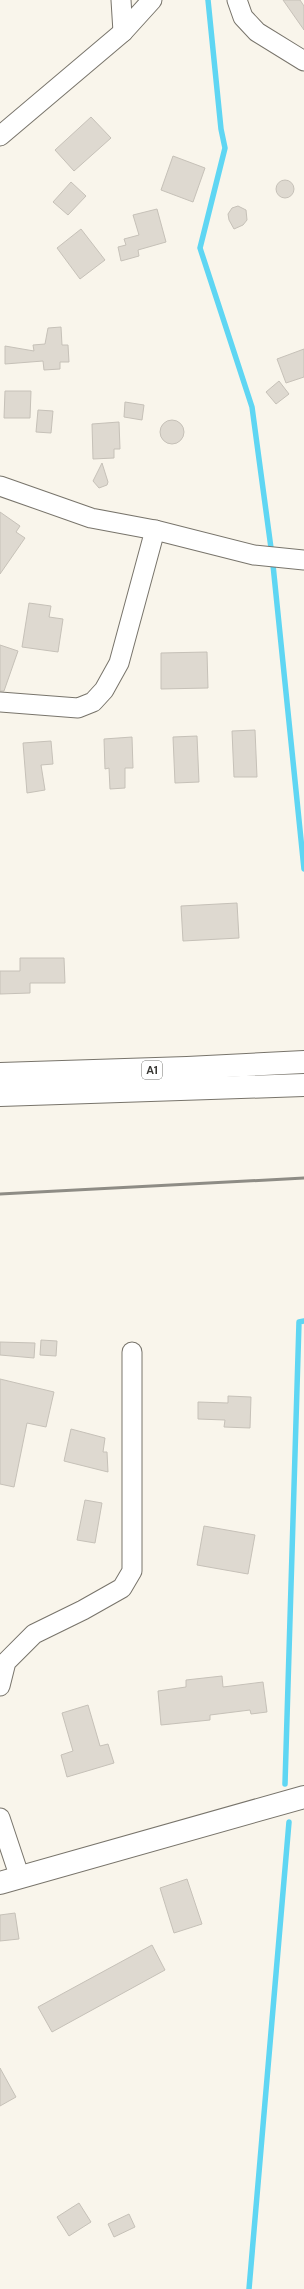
<svg xmlns="http://www.w3.org/2000/svg" width="304" height="2289" font-family="'DM Sans',sans-serif">
	<style>
		.lines { fill: none; stroke-linecap: round; stroke-linejoin: round }
		.stream { stroke: #5fd6f3; stroke-width: 5.5 }
		.building { fill: #ded9d0; stroke: #c6c1b8 }
		.minor-casing { stroke: #78746b; stroke-width: 21 }
		.tertiary-casing { stroke: #78746b; stroke-width: 24 }
		.trunk-casing { stroke: #78746b; stroke-width: 24 }
		.minor { stroke: #fff; stroke-width: 19 }
		.tertiary { stroke: #fff; stroke-width: 22 }
		.trunk { stroke: #fff; stroke-width: 22 }
		.rail { stroke: #8e8c85; stroke-width: 3 }
		.labels { text-anchor: middle; stroke-width: 3; stroke-linejoin: round; paint-order: stroke }
		.shield { fill: #fff; stroke: #747471; stroke-width: 1 }
		.shield-label { font-size: 11px; font-weight: bold; fill: #393834 }
	</style>
	<rect width="100%" height="100%" fill="#f9f5eb"/>
	<g class="lines">
		<g class="stream">
			<polyline points="208,0 221,129 225,148 200,248 252,407 271,548"/>
			<polyline points="273,565 304,869"/>
			<polyline points="285,1784 299,1322 304,1321"/>
			<polyline points="249,2289 289,1822"/>
		</g>
	</g>
	<g class="building">
		<polygon points="283,0 300,0 304,6 304,30"/>
		<polygon points="91,117 111,138 74,171 55,150"/>
		<polygon points="173,156 205,168 193,202 161,190"/>
		<circle cx="285" cy="189" r="9"/>
		<polygon points="71,182 86,196 68,215 53,202"/>
		<polygon points="238,206 246,210 247,220 243,225 234,229 229,220 228,214 232,208"/>
		<polygon points="157,209 166,242 138,250 139,256 121,261 118,247 126,245 124,239 139,235 133,215"/>
		<polygon points="81,229 105,260 80,279 57,248"/>
		<polygon points="61,327 62,345 68,345 69,362 60,362 60,369 44,370 43,361 5,364 5,346 34,351 33,345 45,344 48,328"/>
		<polygon points="304,349 304,377 286,383 277,359"/>
		<polygon points="279,381 289,394 276,404 266,392"/>
		<polygon points="5,391 31,391 30,418 4,418"/>
		<polygon points="125,402 144,405 142,420 124,417"/>
		<polygon points="38,410 53,411 51,433 36,432"/>
		<circle cx="172" cy="432" r="12"/>
		<polygon points="119,422 120,449 114,449 114,458 93,459 92,424"/>
		<polygon points="102,463 108,482 107,485 99,488 93,481"/>
		<polygon points="0,512 20,526 16,532 25,538 0,574"/>
		<polygon points="29,603 51,606 49,617 63,619 58,652 22,647"/>
		<polygon points="0,645 18,651 4,691 0,691"/>
		<polygon points="207,652 208,688 161,689 161,653"/>
		<polygon points="255,730 257,777 234,777 232,731"/>
		<polygon points="197,736 199,782 175,783 173,737"/>
		<polygon points="132,737 133,768 125,768 125,788 110,789 109,768 105,769 104,739"/>
		<polygon points="51,741 53,764 41,765 45,790 27,793 23,743"/>
		<polygon points="237,903 239,938 183,941 181,906"/>
		<polygon points="20,958 64,958 65,983 30,983 30,993 0,994 0,971 20,971"/>
		<polygon points="41,1340 57,1341 56,1356 40,1355"/>
		<polygon points="0,1342 35,1343 34,1358 0,1355"/>
		<polygon points="0,1379 54,1392 46,1427 27,1423 14,1487 0,1484"/>
		<polygon points="228,1396 251,1397 250,1428 224,1427 225,1420 198,1419 198,1402 228,1403"/>
		<polygon points="71,1429 105,1438 103,1452 107,1452 108,1472 64,1461"/>
		<polygon points="85,1500 102,1503 95,1543 77,1540"/>
		<polygon points="204,1526 255,1535 248,1574 197,1565"/>
		<polygon points="222,1676 223,1687 263,1682 267,1712 251,1714 250,1710 210,1715 210,1720 161,1725 158,1691 186,1687 186,1680"/>
		<polygon points="88,1705 100,1746 108,1744 114,1763 67,1777 61,1755 73,1751 62,1713"/>
		<polygon points="187,1879 202,1924 174,1933 160,1888"/>
		<polygon points="15,1913 19,1939 0,1941 0,1915"/>
		<polygon points="152,1945 165,1970 52,2032 38,2007"/>
		<polygon points="0,2068 16,2097 0,2106"/>
		<polygon points="79,2203 91,2222 69,2236 57,2217"/>
		<polygon points="129,2214 135,2227 114,2237 108,2224"/>
	</g>
	<g class="lines">
		<defs>
			<g id="minor">
				<polyline points="121,0 123,32"/>
				<polyline points="237,0 243,17 257,32 304,61"/>
				<polyline points="0,136 123,32 152,0"/>
				<polyline points="0,486 91,518 155,530 254,555 304,560"/>
				<polyline points="0,702 78,708 93,702 104,690 119,663 155,530"/>
				<polyline points="0,1686 6,1662 34,1634 83,1610 122,1588 132,1571 132,1352"/>
				<polyline points="0,1818 20,1878"/>
			</g>
			<polyline id="tertiary" points="0,1883 304,1797"/>
			<g id="trunk">
				<polyline points="0,1074 187,1068 304,1062"/>
				<polyline points="0,1095 304,1085"/>
			</g>
		</defs>
		<use href="#minor" class="minor-casing"/>
		<use href="#tertiary" class="tertiary-casing"/>
		<use href="#trunk" class="trunk-casing"/>
		<use href="#minor" class="minor"/>
		<use href="#tertiary" class="tertiary"/>
		<use href="#trunk" class="trunk"/>
		<polyline class="rail" points="0,1194 304,1178"/>
	</g>
	<g class="labels">
		<rect class="shield" x="142" y="1061" width="20" height="18" rx="3"/>
		<g class="shield-label">
			<text x="152" y="1074">A1</text>
		</g>
	</g>
</svg>
